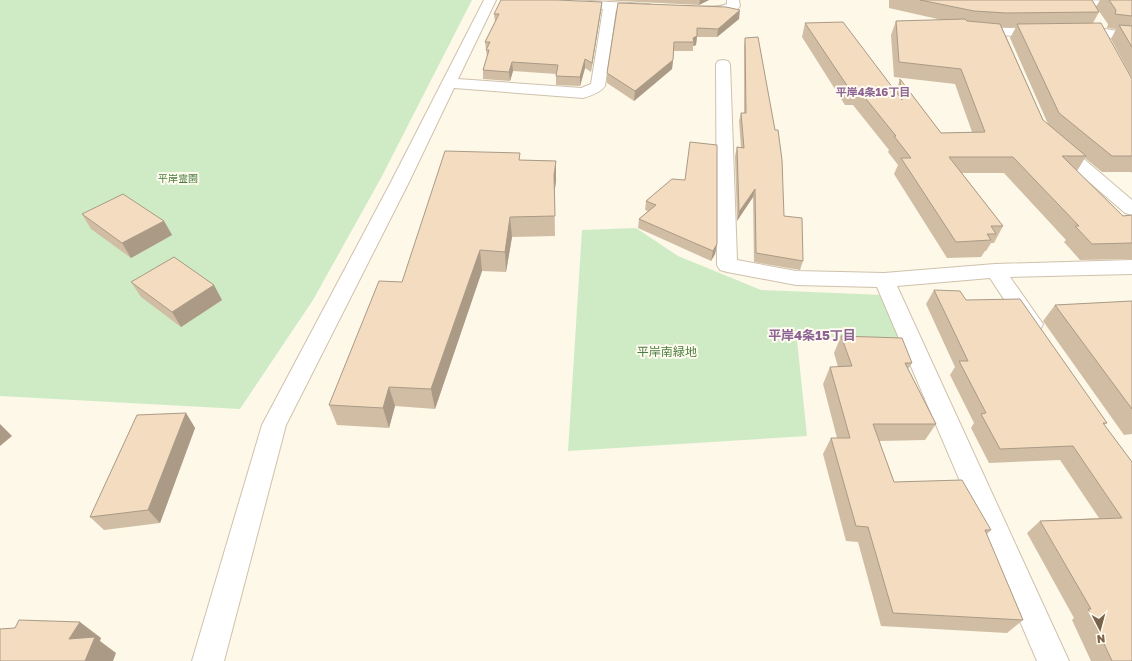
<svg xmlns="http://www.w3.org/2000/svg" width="1132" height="661" font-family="'Golos Text','Noto Sans JP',sans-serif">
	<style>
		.green { fill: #cfebc5 }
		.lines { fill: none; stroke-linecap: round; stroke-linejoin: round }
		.minor-casing { stroke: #cfc1ad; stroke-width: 2 }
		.minor { fill: #fff; fill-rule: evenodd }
		.wall { fill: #d1bda4; fill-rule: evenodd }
		.shaded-wall { fill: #aa9a86 }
		.building { fill: #f3dcbf; stroke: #aa9a86 }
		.labels { text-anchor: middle; stroke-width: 4; stroke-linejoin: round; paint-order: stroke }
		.far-park-label { font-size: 10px; fill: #4b7e42; stroke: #fffbef }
		.far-neighbourhood-label { font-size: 11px; font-weight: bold; fill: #8c6394; stroke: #fffbef }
		.park-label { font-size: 12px; fill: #4b7e42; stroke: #fffbef }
		.neighbourhood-label { font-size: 13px; font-weight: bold; fill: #8c6394; stroke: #fffbef }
	</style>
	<rect width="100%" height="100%" fill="#fdf8e8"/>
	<g class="green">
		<polygon points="0,0 472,0 381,178 313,300 240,409 0,396"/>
		<polygon points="636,228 678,256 761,290 883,295 903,338 797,340 807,436 568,451 582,230"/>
	</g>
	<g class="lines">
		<defs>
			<g id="minor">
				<path d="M 484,0 L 496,0 L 458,79 L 581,88 L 591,84 L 603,9 L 572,8 L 568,7 L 566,4 L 568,1 L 572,0 L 648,4 L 652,5 L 654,8 L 652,11 L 648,12 L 616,10 L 605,86 C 601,92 590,96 583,98 L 454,88 L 409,182 L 286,425 L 224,661 L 192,661 L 262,425 L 391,182 Z"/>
				<path d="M 727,0 L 739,0 L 740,6 C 732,18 708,16 696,13 L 694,10 L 696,7 C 706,5 717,9 727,4 Z"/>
				<polygon points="1075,0 1132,1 1132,9 1081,4 1077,3"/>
				<polygon points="976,27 1043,29 1048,30 1050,33 1048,36 1043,37 971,34 969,31 971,28"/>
				<polygon points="1077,28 1098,28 1132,33 1132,41 1098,36 1072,35 1070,32 1072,29"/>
				<polygon points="723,60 728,61 730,64 737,260 796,271 884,273 995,264 1132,260 1132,274 1010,277 1043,324 1040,330 1032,332 1024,330 990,278 897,286 1069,661 1037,661 877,287 796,285 727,272 720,270 717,265 716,64 718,61"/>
				<polygon points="1058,141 1064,142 1132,200 1132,215 1125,213 1052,150 1050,146 1052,142"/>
			</g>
		</defs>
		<use href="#minor" class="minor-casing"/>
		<use href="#minor" class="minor"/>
	</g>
	<g class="wall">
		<polygon points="601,0 709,0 699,5"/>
		<path d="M 889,0 L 1092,0 L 1099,12 L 1093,23 L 1132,79 L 1132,173 L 1131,172 L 1102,172 L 1085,158 L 1077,171 L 1123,216 L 1132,215 L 1132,259 L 1080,260 L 1064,242 L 1066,240 L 1004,173 L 962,173 L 1003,226 L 994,243 L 991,243 L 986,251 L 985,251 L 981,257 L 947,258 L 894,174 L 898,165 L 888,152 L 889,150 L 853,105 L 845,105 L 802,37 L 805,23 L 896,92 L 900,79 L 941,133 L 972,132 L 955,84 L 894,77 L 891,35 L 896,21 L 942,20 L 889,8 ZM 1002,27 L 1016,27 L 1010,38 L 1048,124 L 1043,120 Z"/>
		<polygon points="1100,0 1132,0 1132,78 1111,39 1116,29 1107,28 1108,24 1096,7"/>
		<polygon points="602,2 601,10 591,72 585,68 580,86 556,85 556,74 513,71 510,81 483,79 483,70 487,57 485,42 495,22 494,14"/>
		<polygon points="726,7 739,19 717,37 697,37 696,45 693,46 693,51 674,51 672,69 634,101 607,83 607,73"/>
		<polygon points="745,38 784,216 803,261 800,270 754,262 753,197 737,221 735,156 737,147 741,148 739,121 741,113 744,113 744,46"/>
		<polygon points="521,160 556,161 556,181 554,195 555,236 512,237 506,272 482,271 435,409 395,406 389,428 337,425 329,405 402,282"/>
		<polygon points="672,179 717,244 715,254 711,261 638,228 639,219 648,211 645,210 646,201"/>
		<polygon points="82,214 164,221 172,235 131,258 91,229"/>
		<polygon points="131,282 222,300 181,327 141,297"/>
		<polygon points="934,290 966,300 1107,423 1104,425 1132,462 1132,661 1091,661 1072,620 1074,618 1027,533 1040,521 1099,518 1060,460 989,463 971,428 974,423 950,375 955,367 926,304"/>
		<polygon points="1132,301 1132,434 1124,435 1043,321 1055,305"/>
		<polygon points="841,336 912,363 908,369 936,424 925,440 879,441 894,482 991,530 986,535 1023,620 1007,633 881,626 858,542 846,541 823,454 831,438 837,438 823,384 830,367 838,367 834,353"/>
		<polygon points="186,413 195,428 160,523 104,530 90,517"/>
	</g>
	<g class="shaded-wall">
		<polygon points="700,0 709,0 699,5"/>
		<polygon points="602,2 601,10 591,72 592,63"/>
		<polygon points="740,10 739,19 717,37 718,29"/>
		<polygon points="697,36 696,45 693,46 694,42 693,38"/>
		<polygon points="585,59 585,68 580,86 580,77"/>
		<polygon points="673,60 672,69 634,101 635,91"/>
		<polygon points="512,62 513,71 510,81 509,72"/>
		<polygon points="556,161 556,181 554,195 555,236 554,175"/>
		<polygon points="755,189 753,197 737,221 739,212"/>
		<polygon points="510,217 512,237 506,272 505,252"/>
		<polygon points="164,221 172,235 131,258 122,243"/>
		<polygon points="717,244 715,254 711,261 713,251"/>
		<polygon points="480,250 482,271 435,409 431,389"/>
		<polygon points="214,285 222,300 181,327 172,312"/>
		<polygon points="389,387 395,406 389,428 383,408"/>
		<polygon points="186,413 195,428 160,523 148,510"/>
		<polygon points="0,424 12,436 0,446"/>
		<polygon points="80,622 101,638 100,641 116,653 113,661 85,661 69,639"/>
	</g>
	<g class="building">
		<polygon points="501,0 557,0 602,2 592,63 585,59 580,77 556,76 558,65 512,62 509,72 483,70 489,50 486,50 490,42 485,42 499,14 494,14"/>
		<polygon points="920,0 1092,0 1099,12 1006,13 974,11"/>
		<polygon points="1109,0 1132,0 1132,16 1115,14 1116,10"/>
		<polygon points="618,3 726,7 740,10 718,29 697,28 697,36 693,38 694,42 674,42 673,60 635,91 607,73"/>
		<polygon points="965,19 967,21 1000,24 1043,120 1086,156 1062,156 1123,216 1132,215 1132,243 1092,244 1075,226 1079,226 1013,157 949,157 1003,226 991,226 996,234 987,234 991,240 956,242 901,158 911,158 894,136 896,136 858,89 850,90 805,23 843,22 902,100 900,79 941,133 985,132 961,69 899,62 896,21"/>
		<polygon points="1101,23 1132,79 1132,156 1112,156 1059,113 1017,24"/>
		<polygon points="1119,25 1132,26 1132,47"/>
		<polygon points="758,37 775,130 778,130 782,160 784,216 802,218 803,261 756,253 755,189 739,212 737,147 744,148 741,113 746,113 745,38"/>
		<polygon points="690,142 717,145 717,244 713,251 639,219 656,205 646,201 672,179 685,180"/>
		<polygon points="445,151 520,153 519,160 556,161 554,175 555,216 510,217 505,252 480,250 431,389 389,387 383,408 329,405 379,281 402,282"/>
		<polygon points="123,194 164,221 122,243 82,214"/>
		<polygon points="174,257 214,285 172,312 131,282"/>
		<polygon points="934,290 960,291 966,300 1020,299 1107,423 1103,423 1132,462 1132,661 1112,661 1088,609 1091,609 1040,521 1122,518 1073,446 1000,449 981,414 986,413 959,361 968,361"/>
		<polygon points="1132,301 1132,409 1055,305"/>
		<polygon points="841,336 902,338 912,363 905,363 936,424 873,424 894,482 962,480 991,530 985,530 1023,620 893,613 868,527 856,526 831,438 850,438 830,367 852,366"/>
		<polygon points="186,413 148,510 90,517 137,415"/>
		<polygon points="19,620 80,622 69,639 95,637 85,661 0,661 0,629 15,628"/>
	</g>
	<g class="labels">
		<g class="far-park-label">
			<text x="178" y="182">平岸霊園</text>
		</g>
		<g class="far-neighbourhood-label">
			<text x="873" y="96">平岸4条16丁目</text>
		</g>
		<g class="park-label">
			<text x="667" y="356">平岸南緑地</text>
		</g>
		<g class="neighbourhood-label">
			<text x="812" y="340">平岸4条15丁目</text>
		</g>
	</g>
	<g transform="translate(1100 629) rotate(174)" stroke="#fffbef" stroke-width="3" paint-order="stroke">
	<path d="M0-3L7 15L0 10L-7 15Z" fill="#78624b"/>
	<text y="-6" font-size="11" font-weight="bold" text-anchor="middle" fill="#78624b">N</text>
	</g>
</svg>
